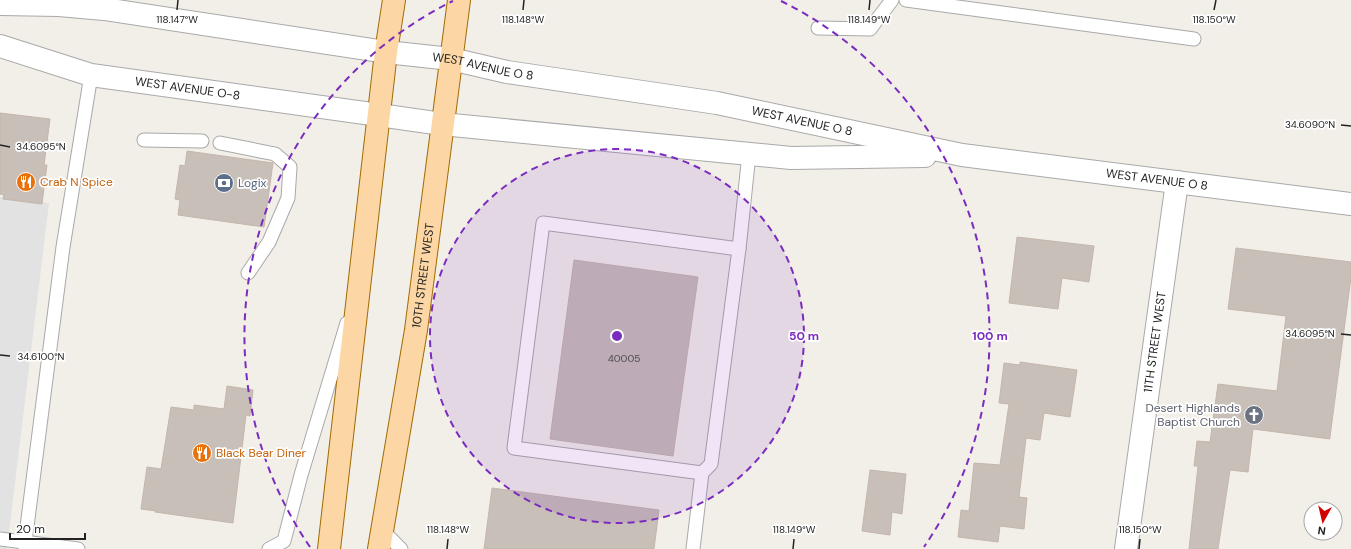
<svg xmlns="http://www.w3.org/2000/svg" width="1351" height="549" font-family="'DM Sans',sans-serif">
	<style>
		.parking { fill: #e2e2e2 }
		.building { fill: #c7bfb8; stroke: #c4b6ab }
		.lines { fill: none; stroke-linecap: round; stroke-linejoin: round }
		.service-casing { stroke: #a9a9a9; stroke-width: 15 }
		.minor-casing { stroke: #a9a9a9; stroke-width: 24 }
		.tertiary-casing { stroke: #a9a9a9; stroke-width: 24 }
		.primary-casing { stroke: #a06b00; stroke-width: 24 }
		.service { stroke: #fff; stroke-width: 13 }
		.minor { stroke: #fff; stroke-width: 22 }
		.tertiary { stroke: #fff; stroke-width: 22 }
		.primary { stroke: #fcd6a4; stroke-width: 22 }
		.ticks { fill: none; stroke: #222; stroke-width: 1.5 }
		.ring { fill: none; stroke: #7b2cbf; stroke-width: 2; stroke-dasharray: 7 5 }
		.labels { text-anchor: middle; stroke-width: 3.5; stroke-linejoin: round; paint-order: stroke }
		.number-label { font-size: 10px; fill: #4b4948 }
		.street-label { font-size: 12px; fill: #222; stroke: #fff }
		.food-label { font-size: 12px; fill: #c56008; stroke: #fff; text-anchor: start }
		.service-label { font-size: 12px; fill: #4e5e75; stroke: #fff; text-anchor: start }
		.worship-label { font-size: 12px; fill: #5b616d; stroke: #fff; text-anchor: end }
		.ticks-label { font-size: 10px; text-anchor: middle; fill: #222; stroke: #fff; stroke-width: 3.5; stroke-linejoin: round; paint-order: stroke }
		.centre { fill: #7b2cbf; stroke: #fff; stroke-width: 2 }
		.ring-label { font-size: 12px; text-anchor: middle; font-weight: bold; fill: #7b2cbf; stroke: #fff; stroke-width: 3.5; stroke-linejoin: round; paint-order: stroke }
	</style>
	<rect width="100%" height="100%" fill="#f2efe9"/>
	<polygon class="parking" points="0,197 49,203 7,549 0,549"/>
	<g class="building">
		<polygon points="0,113 50,119 44,165 47,165 42,204 3,199 4,195 0,194"/>
		<polygon points="187,151 273,163 264,227 178,215 180,200 175,199 180,165 185,166"/>
		<polygon points="1017,237 1094,246 1089,282 1062,278 1058,309 1009,303"/>
		<polygon points="1236,248 1351,262 1351,277 1330,437 1330,439 1253,429 1248,472 1230,470 1218,549 1189,549 1198,466 1194,466 1197,441 1210,442 1218,384 1277,391 1286,316 1228,309"/>
		<polygon points="574,260 698,277 673,456 550,439"/>
		<polygon points="1020,362 1077,370 1070,417 1044,413 1040,440 1026,438 1019,497 1027,498 1024,529 1000,526 998,542 958,537 961,510 969,511 974,463 1000,465 1009,404 999,403 1004,363 1020,365"/>
		<polygon points="227,386 253,390 250,416 246,415 233,523 155,512 156,511 141,509 147,467 161,469 171,407 194,410 194,405 224,409"/>
		<polygon points="870,470 906,474 902,514 892,512 890,535 862,531"/>
		<polygon points="492,488 659,510 654,549 484,549"/>
	</g>
	<g class="lines">
		<defs>
			<g id="service">
				<polyline points="906,0 1194,39"/>
				<polyline points="818,28 870,29 892,0"/>
				<polyline points="144,140 202,141"/>
				<polyline points="220,143 275,154 290,167 288,198 269,242 248,273"/>
				<polyline points="739,249 749,154"/>
				<polyline points="382,530 401,549"/>
				<polyline points="0,539 78,549"/>
				<polyline points="25,549 25,542 63,247 91,75"/>
				<polyline points="269,549 284,541 301,475 347,323"/>
				<polyline points="693,549 702,473 711,464 739,249 543,223 514,448 702,473"/>
			</g>
			<g id="minor">
				<polyline points="0,4 59,5 104,9 386,52"/>
				<path id="s1" d="M 0,46 L 91,75 L 379,115"/>
				<path id="s2" d="M 1126,549 L 1177,182"/>
			</g>
			<g id="tertiary">
				<path id="s3" d="M 386,52 L 451,59 L 507,72 L 717,103 L 962,155 L 1351,204"/>
				<polyline points="379,115 442,124 791,158 925,156"/>
			</g>
			<g id="primary">
				<polyline points="329,549 386,52 394,0"/>
				<path id="s4" d="M 379,549 L 416,330 L 459,0"/>
			</g>
		</defs>
		<use href="#service" class="service-casing"/>
		<use href="#minor" class="minor-casing"/>
		<use href="#tertiary" class="tertiary-casing"/>
		<use href="#primary" class="primary-casing"/>
		<use href="#service" class="service"/>
		<use href="#minor" class="minor"/>
		<use href="#tertiary" class="tertiary"/>
		<use href="#primary" class="primary"/>
	</g>
	<path class="ticks" d="M 177,10 L 178,0M 523,10 L 524,0M 869,10 L 870,0M 1214,10 L 1216,0M 1341,125 L 1351,126M 0,145 L 10,147M 1341,334 L 1351,335M 0,355 L 10,356M 447,549 L 448,539M 793,549 L 794,539M 1139,549 L 1140,539"/>
	<circle cx="617" cy="336" r="187" fill="#7b2cbf" fill-opacity=".12"/>
	<g class="ring">
		<circle cx="617" cy="336" r="187"/>
		<path d="M310 547A373 373 0 0 1 453 1M781 1A373 373 0 0 1 924 547"/>
	</g>
	<defs>
		<symbol id="restaurant-disc" viewBox="-11 -11 22 22"><circle r="9.5" fill="#e8710a" stroke="#fff"/><path d="M-5-6h1v4h1v-4h1v4h1v-4h1v5L-1.5 .5V6h-2V.5L-5-1ZM5-6V6H3V1.5H1.5Q1.5-4 5-6Z" fill="#fff"/></symbol>
		<symbol id="bank-disc" viewBox="-11 -11 22 22"><circle r="9.5" fill="#5c6f8a" stroke="#fff"/><path d="M-6-4H6V4H-6ZM0-2.3a2.3 2.3 0 1 0 0 4.6a2.3 2.3 0 1 0 0-4.6Z" fill="#fff"/></symbol>
		<symbol id="church-disc" viewBox="-11 -11 22 22"><circle r="9.5" fill="#6b7280" stroke="#fff"/><path d="M-1.2-6h2.4v3.5h3.3v2.4h-3.3V6h-2.4V-.1h-3.3v-2.4h3.3Z" fill="#fff"/></symbol>
	</defs>
	<g fill-rule="evenodd">
		<use href="#restaurant-disc" x="15" y="171" width="22" height="22"/>
		<use href="#bank-disc" x="213" y="172" width="22" height="22"/>
		<use href="#church-disc" x="1243" y="404" width="22" height="22"/>
		<use href="#restaurant-disc" x="191" y="442" width="22" height="22"/>
	</g>
	<g class="labels">
		<g class="number-label">
			<text x="624" y="362">40005</text>
		</g>
		<g class="street-label">
			<text dy="4" stroke="none"><textPath href="#s3" startOffset="98">WEST AVENUE O 8</textPath></text>
			<text dy="4" stroke="none"><textPath href="#s1" startOffset="193">WEST AVENUE O-8</textPath></text>
			<text dy="4" stroke="none"><textPath href="#s3" startOffset="422">WEST AVENUE O 8</textPath></text>
			<text dy="4" stroke="none"><textPath href="#s3" startOffset="782">WEST AVENUE O 8</textPath></text>
			<text dy="4" stroke="none"><textPath href="#s4" startOffset="277">10TH STREET WEST</textPath></text>
			<text dy="4" stroke="none"><textPath href="#s2" startOffset="209">11TH STREET WEST</textPath></text>
		</g>
		<g class="food-label">
			<text x="40" y="186">Crab N Spice</text>
			<text x="216" y="457">Black Bear Diner</text>
		</g>
		<g class="service-label">
			<text x="238" y="187">Logix</text>
		</g>
		<g class="worship-label">
			<text x="1240" y="412">Desert Highlands<tspan x="1240" dy="14">Baptist Church</tspan></text>
		</g>
	</g>
	<g class="ticks-label">
		<text x="177" y="23">118.147°W</text>
		<text x="523" y="23">118.148°W</text>
		<text x="869" y="23">118.149°W</text>
		<text x="1214" y="23">118.150°W</text>
		<text x="1310" y="128">34.6090°N</text>
		<text x="41" y="150">34.6095°N</text>
		<text x="1310" y="337">34.6095°N</text>
		<text x="41" y="360">34.6100°N</text>
		<text x="448" y="533">118.148°W</text>
		<text x="794" y="533">118.149°W</text>
		<text x="1140" y="533">118.150°W</text>
	</g>
	<circle cx="617" cy="336" r="6" class="centre"/>
	<g class="ring-label">
		<text x="804" y="340">50 m</text>
		<text x="990" y="340">100 m</text>
	</g>
	<g transform="translate(1323 521) rotate(188)"><circle r="19" fill="#ffffff" stroke="#a7a7a7"/>
	<path d="M0-3L7 15L0 10L-7 15Z" fill="#d40000"/>
	<text y="-6" font-size="11" font-weight="bold" text-anchor="middle" fill="#222222">N</text>
	</g>
	<path d="M10 533v6h75v-6" fill="none" stroke="#222222" stroke-width="2"/>
	<text x="16" y="533" font-size="12" fill="#222222" stroke="#ffffff" stroke-width="3" paint-order="stroke">20 m</text>
</svg>
